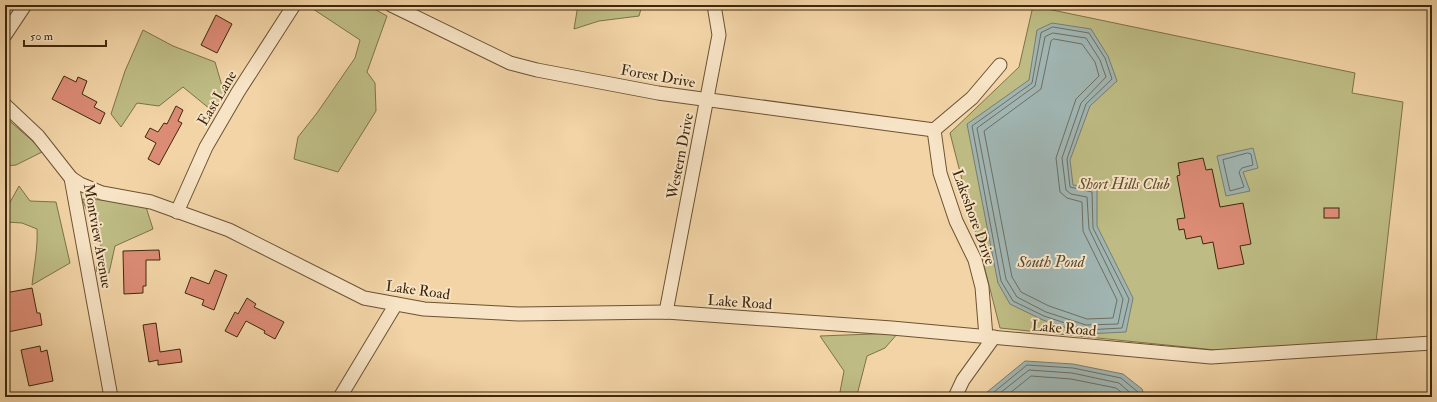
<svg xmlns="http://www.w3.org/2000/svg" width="1437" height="402" font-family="'IM FELL Double Pica',serif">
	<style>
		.green { fill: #bebc84; stroke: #7e7248 }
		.water { fill: #a0b5b2; stroke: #797d70 }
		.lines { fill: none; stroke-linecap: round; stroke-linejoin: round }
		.shore { stroke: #6f6e60; stroke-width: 1 }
		.building { fill: #dc8c75; stroke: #3e280d }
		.minor-casing { stroke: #6b5333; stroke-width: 15 }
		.minor { stroke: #f7e3c5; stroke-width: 13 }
		.labels { text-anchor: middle; stroke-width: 4; stroke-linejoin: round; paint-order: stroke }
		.street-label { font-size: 15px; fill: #3e280d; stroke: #f7e3c5 }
		.park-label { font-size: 15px; font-style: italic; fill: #5e4d2b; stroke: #f7e3c5 }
		.water-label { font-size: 16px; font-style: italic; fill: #564b36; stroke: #f7e3c5 }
	</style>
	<rect width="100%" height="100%" fill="#f2d4a6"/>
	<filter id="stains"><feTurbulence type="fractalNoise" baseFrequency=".005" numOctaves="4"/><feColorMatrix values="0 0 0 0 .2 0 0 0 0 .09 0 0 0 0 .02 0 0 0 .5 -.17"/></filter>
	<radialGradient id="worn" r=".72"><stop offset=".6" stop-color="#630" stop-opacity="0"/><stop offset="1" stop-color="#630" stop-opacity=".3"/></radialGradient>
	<g class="green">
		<polygon points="307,5 367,5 387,16 367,72 375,83 376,111 338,172 294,159 298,137 317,113 355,58 360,40"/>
		<polygon points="578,5 642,5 639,16 599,21 574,29"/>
		<polygon points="1033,6 1355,73 1352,93 1403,102 1376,342 1215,350 1000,328 950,133 1019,67"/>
		<polygon points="143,30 173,46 215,62 225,96 210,109 183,87 159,106 137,103 121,127 111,114 125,71"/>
		<polygon points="5,117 44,151 16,165 5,166"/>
		<path d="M 19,186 L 30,201 L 56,202 L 70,263 L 32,285 C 34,266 38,248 37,229 L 22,223 L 6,222 L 8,206 Z"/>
		<polygon points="82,199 104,200 146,207 153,229 115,246 109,273 96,271 101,244"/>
		<polygon points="898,333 885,348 867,356 857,395 864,397 839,397 844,371 820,336"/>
	</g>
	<g class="water">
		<polygon points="1052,23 1091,29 1108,56 1117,81 1090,106 1070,160 1073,185 1097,188 1097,226 1133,298 1126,332 1085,334 1043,320 1010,304 998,283 967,124 1029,80 1037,30"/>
		<polygon points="1253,148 1258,168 1243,172 1250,191 1226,196 1217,156"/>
		<polygon points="1025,361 1073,364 1123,374 1142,389 1145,397 981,397"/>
	</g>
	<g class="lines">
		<g class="shore">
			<polygon points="1053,27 1089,33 1105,58 1112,79 1086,104 1067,159 1070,187 1092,192 1093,228 1129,299 1122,328 1086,330 1044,316 1013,301 1001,281 972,126 1032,83 1041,33"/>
			<polygon points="1053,33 1086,38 1100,60 1106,77 1081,103 1062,158 1066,190 1071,194 1087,197 1089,229 1123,299 1118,324 1086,325 1046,312 1017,297 1006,279 977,128 1035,86 1045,37"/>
			<polygon points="1054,39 1082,44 1095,62 1099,76 1076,99 1056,158 1060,192 1067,198 1082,202 1083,231 1117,300 1113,318 1087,319 1049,306 1021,292 1012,277 984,131 1041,89 1051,41"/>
			<polygon points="1248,153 1251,154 1253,165 1242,168 1239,172 1244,187 1230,191 1223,160"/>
			<polyline points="988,397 1027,365 1073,368 1121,378 1138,392 1140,397"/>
			<polyline points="995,397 1029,370 1072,373 1119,383 1135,397"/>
			<polyline points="1005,397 1031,376 1071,379 1116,388 1127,397"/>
		</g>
	</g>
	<g class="building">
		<polygon points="216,15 232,24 217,53 201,45"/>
		<polygon points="64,76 76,82 78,77 87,81 82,94 97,102 94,107 105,113 100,124 52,99"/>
		<polygon points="176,106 183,110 178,121 182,123 159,165 148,159 156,143 145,137 150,128 158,132 164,123 167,124"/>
		<polygon points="1203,158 1206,170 1212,169 1220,207 1243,203 1251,244 1240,246 1244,264 1218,269 1213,242 1203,244 1201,236 1186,239 1184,229 1179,230 1177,219 1185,218 1177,176 1180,175 1178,163"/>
		<rect x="1324" y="208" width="15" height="10"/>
		<polygon points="159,250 160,260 146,260 146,286 143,286 143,293 124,294 123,251"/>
		<polygon points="215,270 227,275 214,310 202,305 204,300 185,293 191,277 209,284"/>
		<polygon points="32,288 37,313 40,313 42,325 8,332 5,317 5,293"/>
		<polygon points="247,298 256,304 254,307 284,322 275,339 264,333 265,331 246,321 237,337 225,331 235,312 238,314"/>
		<polygon points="156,323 160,352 180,349 182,362 158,365 158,360 149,362 143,325"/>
		<polygon points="40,346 41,352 47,350 53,381 29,386 21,350"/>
	</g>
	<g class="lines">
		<defs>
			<g id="minor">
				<polyline points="391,5 510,63 537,70 658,93 934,130"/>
				<polyline points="5,35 25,5"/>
				<polyline points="5,105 38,136 71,178 111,397"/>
				<polyline points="71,178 80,184 102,193 151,202 229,230 364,298 424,309 519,314 666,312 892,328 1211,357 1432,343"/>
				<polyline points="177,212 206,147 238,92 294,5"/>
				<polyline points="666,312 719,35 714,5"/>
				<polyline points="986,337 982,287 975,260 956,221 940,173 934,130 972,98 1000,65"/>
				<polyline points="340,397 396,304"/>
				<polyline points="955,397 963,380 994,337"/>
			</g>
		</defs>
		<use href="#minor" class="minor-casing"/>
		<use href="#minor" class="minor"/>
	</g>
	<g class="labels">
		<g class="street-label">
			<text transform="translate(658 76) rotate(10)" y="5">Forest Drive</text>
			<text transform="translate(217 98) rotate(-59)" y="5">East Lane</text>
			<text transform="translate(680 156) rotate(-79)" y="5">Western Drive</text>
			<text transform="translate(974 217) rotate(70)" y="5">Lakeshore Drive</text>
			<text transform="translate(98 236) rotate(80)" y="5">Montview Avenue</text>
			<text transform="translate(418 290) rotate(8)" y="5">Lake Road</text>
			<text transform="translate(740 302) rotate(4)" y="5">Lake Road</text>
			<text transform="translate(1064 328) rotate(5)" y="5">Lake Road</text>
		</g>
		<g class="park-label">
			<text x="1124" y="189">Short Hills Club</text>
		</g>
		<g class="water-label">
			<text x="1051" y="267">South Pond</text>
		</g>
	</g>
	<rect width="1437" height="402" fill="none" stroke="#f2d4a6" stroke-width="20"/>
	<rect x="6" y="6" width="1425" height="390" fill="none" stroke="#3e280d" stroke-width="2"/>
	<rect x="10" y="10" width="1417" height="382" fill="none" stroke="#3e280d"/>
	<path d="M24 40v6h82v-6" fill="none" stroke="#3e280d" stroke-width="2"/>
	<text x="30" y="40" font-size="12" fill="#3e280d" stroke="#f7e3c5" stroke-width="3" paint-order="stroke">50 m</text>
	<rect width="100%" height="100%" filter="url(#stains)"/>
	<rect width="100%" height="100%" fill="url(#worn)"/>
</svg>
